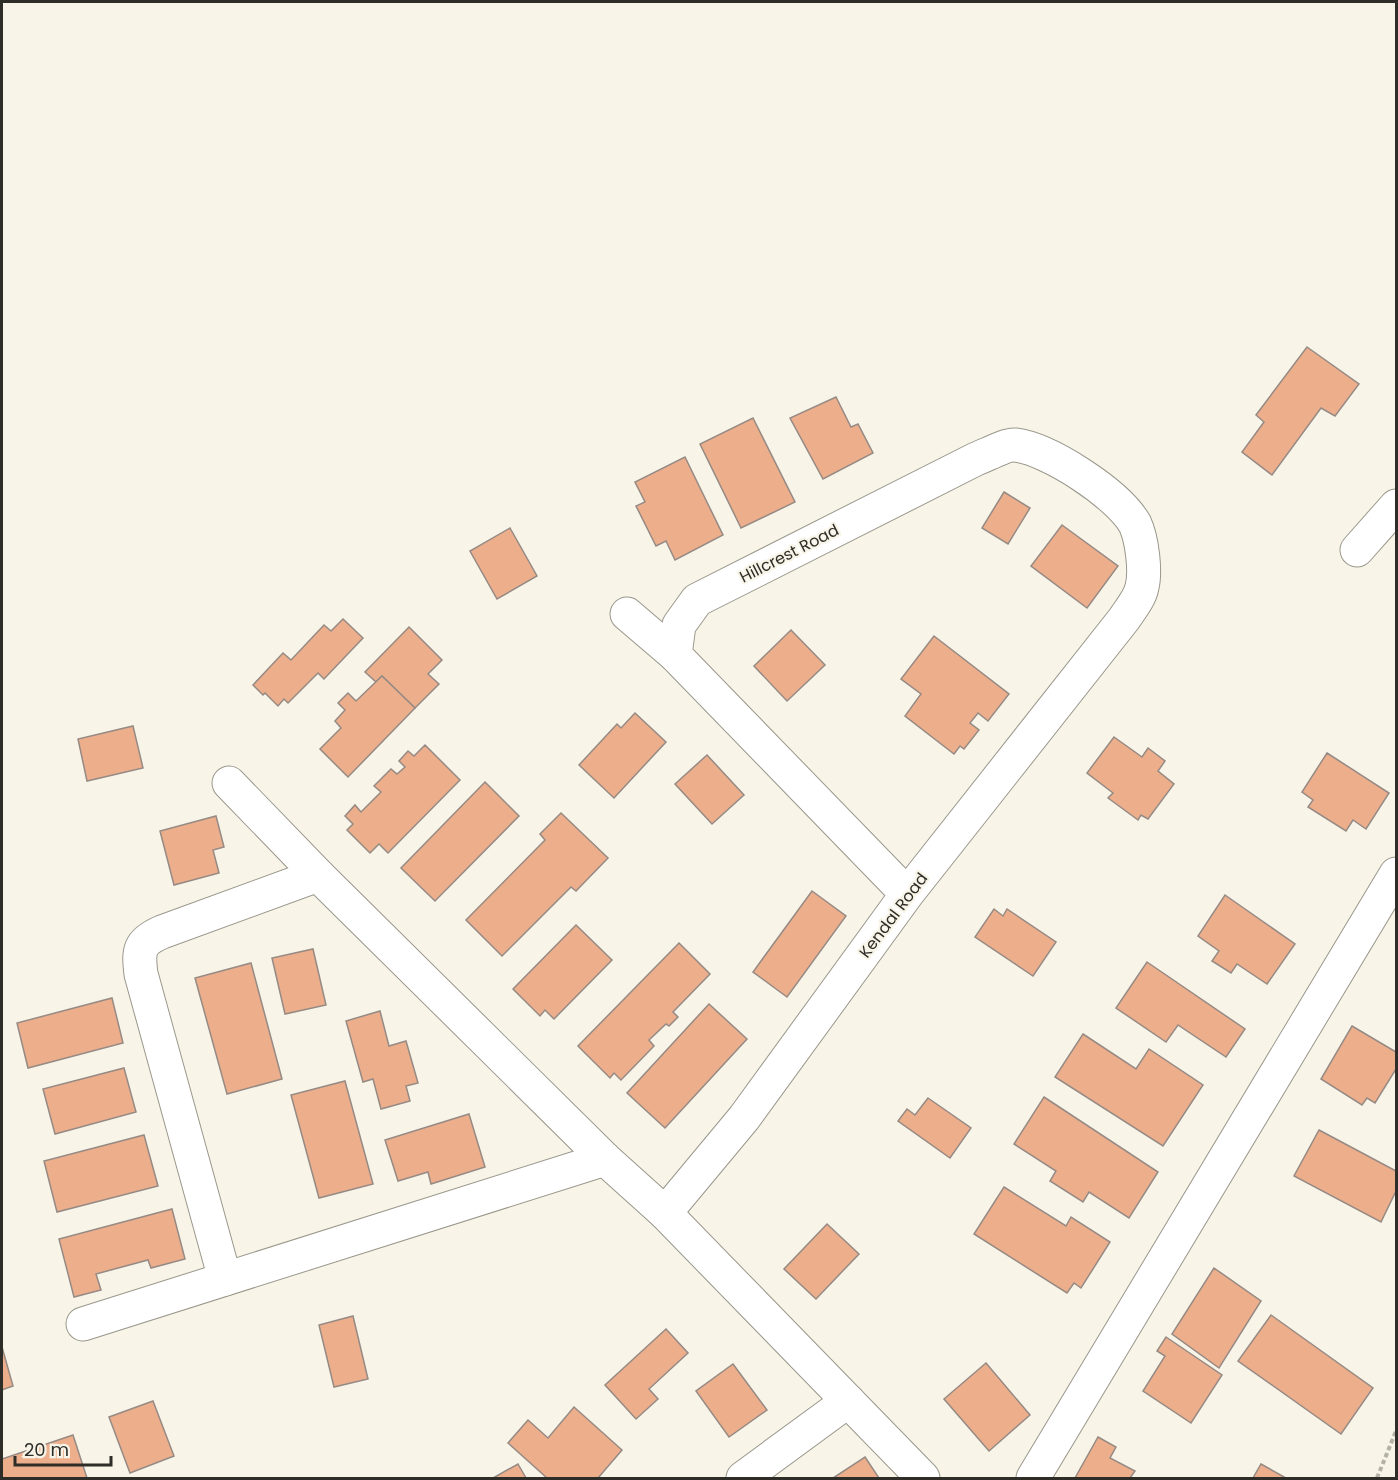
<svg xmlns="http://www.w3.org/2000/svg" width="1398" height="1480" font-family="Poppins,sans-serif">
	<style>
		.building { fill: #edae8c; stroke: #968a84; stroke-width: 1.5 }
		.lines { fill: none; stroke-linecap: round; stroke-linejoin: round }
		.minor-casing { stroke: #9a978c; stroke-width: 35 }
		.path { stroke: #b4b1a7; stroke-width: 4; stroke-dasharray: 4.5 3; stroke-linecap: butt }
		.minor { stroke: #fff; stroke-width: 33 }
		.labels { text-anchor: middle; stroke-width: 4.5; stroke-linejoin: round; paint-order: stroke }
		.street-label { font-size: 16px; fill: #2e2d28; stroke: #f8f5e8 }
	</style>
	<rect width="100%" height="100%" fill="#f8f5e8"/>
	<g class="building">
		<polygon points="1307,347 1359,384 1335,416 1321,408 1272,475 1242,452 1264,422 1256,415"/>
		<polygon points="836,397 851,427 858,424 873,453 823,479 790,418"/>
		<polygon points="753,418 795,502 741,528 700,444"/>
		<polygon points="685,457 723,535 675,560 666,541 656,546 636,506 645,502 635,482"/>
		<polygon points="1004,492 1030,508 1008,544 982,528"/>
		<polygon points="1062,525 1118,566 1087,608 1031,566"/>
		<polygon points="510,528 537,576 497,599 470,551"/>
		<polygon points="343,619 363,638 324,679 318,673 288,703 284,699 278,706 265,693 263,695 253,685 283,653 291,660 324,625 331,631"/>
		<polygon points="409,627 442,660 428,674 439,684 415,708 382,676 376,682 365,672"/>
		<polygon points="791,630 825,665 787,701 754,666"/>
		<polygon points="934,636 1009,694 988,721 978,713 970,723 979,730 964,749 960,746 954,754 905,716 921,694 901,679"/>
		<polygon points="382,676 415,708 348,777 320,749 341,728 335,721 345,710 338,703 348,693 356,701"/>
		<polygon points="635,713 666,742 614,798 579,765 617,724 621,728"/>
		<polygon points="133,726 143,768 87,781 78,739"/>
		<polygon points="1114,737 1142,757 1148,748 1165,761 1158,771 1174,784 1148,819 1141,815 1138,820 1108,798 1113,793 1087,773"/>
		<polygon points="425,745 460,780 388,853 379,844 370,853 347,830 353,824 345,816 355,805 361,812 381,792 374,786 391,769 397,774 405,767 399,761 408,751 414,756"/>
		<polygon points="1327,753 1389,793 1366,829 1353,820 1346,831 1308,807 1313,800 1302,792"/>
		<polygon points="707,755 744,795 712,824 675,784"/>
		<polygon points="485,782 519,816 435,901 401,868"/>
		<polygon points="561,813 608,858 576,891 571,887 502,956 466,920 545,840 540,834"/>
		<polygon points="216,816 224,847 213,850 219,873 174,885 160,831"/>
		<polygon points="812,891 846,916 787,997 753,972"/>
		<polygon points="1225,895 1295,944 1267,984 1237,964 1231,973 1212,961 1219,951 1198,936"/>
		<polygon points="994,909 1003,916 1007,909 1056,942 1033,976 975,937"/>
		<polygon points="576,925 612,960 554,1019 545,1010 540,1016 513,989"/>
		<polygon points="679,943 710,974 673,1012 678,1017 669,1026 666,1024 649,1040 654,1046 621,1080 614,1073 610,1078 578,1046"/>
		<polygon points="313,949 326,1005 285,1014 272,958"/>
		<polygon points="1147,962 1245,1029 1226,1057 1178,1025 1166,1042 1116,1008"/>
		<polygon points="251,963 282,1079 227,1094 195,978"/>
		<polygon points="112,998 123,1043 28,1068 17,1023"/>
		<polygon points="709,1004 747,1039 665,1128 627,1093"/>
		<polygon points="380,1011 389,1046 406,1041 418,1083 406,1086 410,1101 381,1109 373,1079 363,1082 346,1021"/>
		<polygon points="1352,1026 1396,1052 1396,1069 1375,1103 1367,1098 1362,1105 1321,1079"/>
		<polygon points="1083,1034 1136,1069 1149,1049 1203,1085 1163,1146 1055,1077"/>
		<polygon points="124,1068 136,1112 55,1134 43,1089"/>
		<polygon points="345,1081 373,1184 319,1198 291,1095"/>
		<polygon points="1044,1097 1158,1172 1129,1218 1089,1192 1083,1202 1050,1181 1056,1171 1014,1144"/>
		<polygon points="928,1098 971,1128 950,1158 898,1121 907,1109 915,1115"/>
		<polygon points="469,1114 485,1167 431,1184 428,1172 398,1181 385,1140"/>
		<polygon points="1319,1130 1396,1171 1396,1191 1381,1222 1294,1176"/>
		<polygon points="144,1135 158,1186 57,1212 44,1161"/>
		<polygon points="1004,1187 1066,1226 1071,1217 1110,1242 1081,1288 1074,1283 1067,1293 974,1234"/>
		<polygon points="172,1209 185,1259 151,1268 148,1260 96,1274 101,1290 74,1297 59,1239"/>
		<polygon points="827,1224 859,1254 816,1299 784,1269"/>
		<polygon points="1214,1268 1261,1301 1219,1368 1172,1334"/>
		<polygon points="1271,1315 1373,1388 1341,1434 1238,1361"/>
		<polygon points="353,1316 368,1379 334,1387 319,1325"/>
		<polygon points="666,1329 688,1353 649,1389 658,1399 636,1419 605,1385"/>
		<polygon points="1166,1337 1222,1375 1191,1423 1143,1391 1165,1356 1157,1351"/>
		<polygon points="2,1347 13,1386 2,1390"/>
		<polygon points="986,1363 1030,1415 989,1451 944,1399"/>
		<polygon points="733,1364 767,1410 729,1437 696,1391"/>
		<polygon points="153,1401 174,1456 130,1473 109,1417"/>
		<polygon points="574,1407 622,1450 598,1478 547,1478 508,1443 528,1420 548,1438"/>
		<polygon points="73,1435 87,1478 2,1478 2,1459"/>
		<polygon points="1098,1437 1116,1447 1110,1458 1135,1471 1130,1478 1075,1478"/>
		<polygon points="865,1457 879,1478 833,1478"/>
		<polygon points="518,1464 526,1478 493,1478"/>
		<polygon points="1261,1464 1286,1478 1253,1478"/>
	</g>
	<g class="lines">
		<defs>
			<g id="minor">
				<polyline points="1357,550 1396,506"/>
				<polyline points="627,614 675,655"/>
				<polyline points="229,783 318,875 605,1159 665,1213 923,1478"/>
				<path d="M 665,1213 L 744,1118 L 907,894 L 1124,619 C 1130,610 1140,598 1142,587 C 1146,571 1142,539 1135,524 C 1118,494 1049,449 1015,445 C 1006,444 985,456 976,459 L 697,600 L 679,625 L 675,655 L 907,894"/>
				<path d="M 225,1279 L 141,974 C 138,950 139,942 162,932 L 318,875"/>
				<polyline points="83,1324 605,1159"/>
				<polyline points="743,1478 848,1401"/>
				<polyline points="1033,1478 1396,874"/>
			</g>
		</defs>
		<use href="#minor" class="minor-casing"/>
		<polyline class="path" points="1377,1478 1396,1431"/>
		<use href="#minor" class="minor"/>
	</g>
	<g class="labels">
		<g class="street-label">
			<text transform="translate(789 553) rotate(-27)" y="6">Hillcrest Road</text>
			<text transform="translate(893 915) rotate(-53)" y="6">Kendal Road</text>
		</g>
	</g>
	<rect width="1398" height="1480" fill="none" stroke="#2e2d28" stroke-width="6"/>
	<path d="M15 1456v9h96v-9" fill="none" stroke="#2e2d28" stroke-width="3"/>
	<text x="24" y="1456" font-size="18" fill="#2e2d28" stroke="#f8f5e8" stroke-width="4.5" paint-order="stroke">20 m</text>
</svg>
